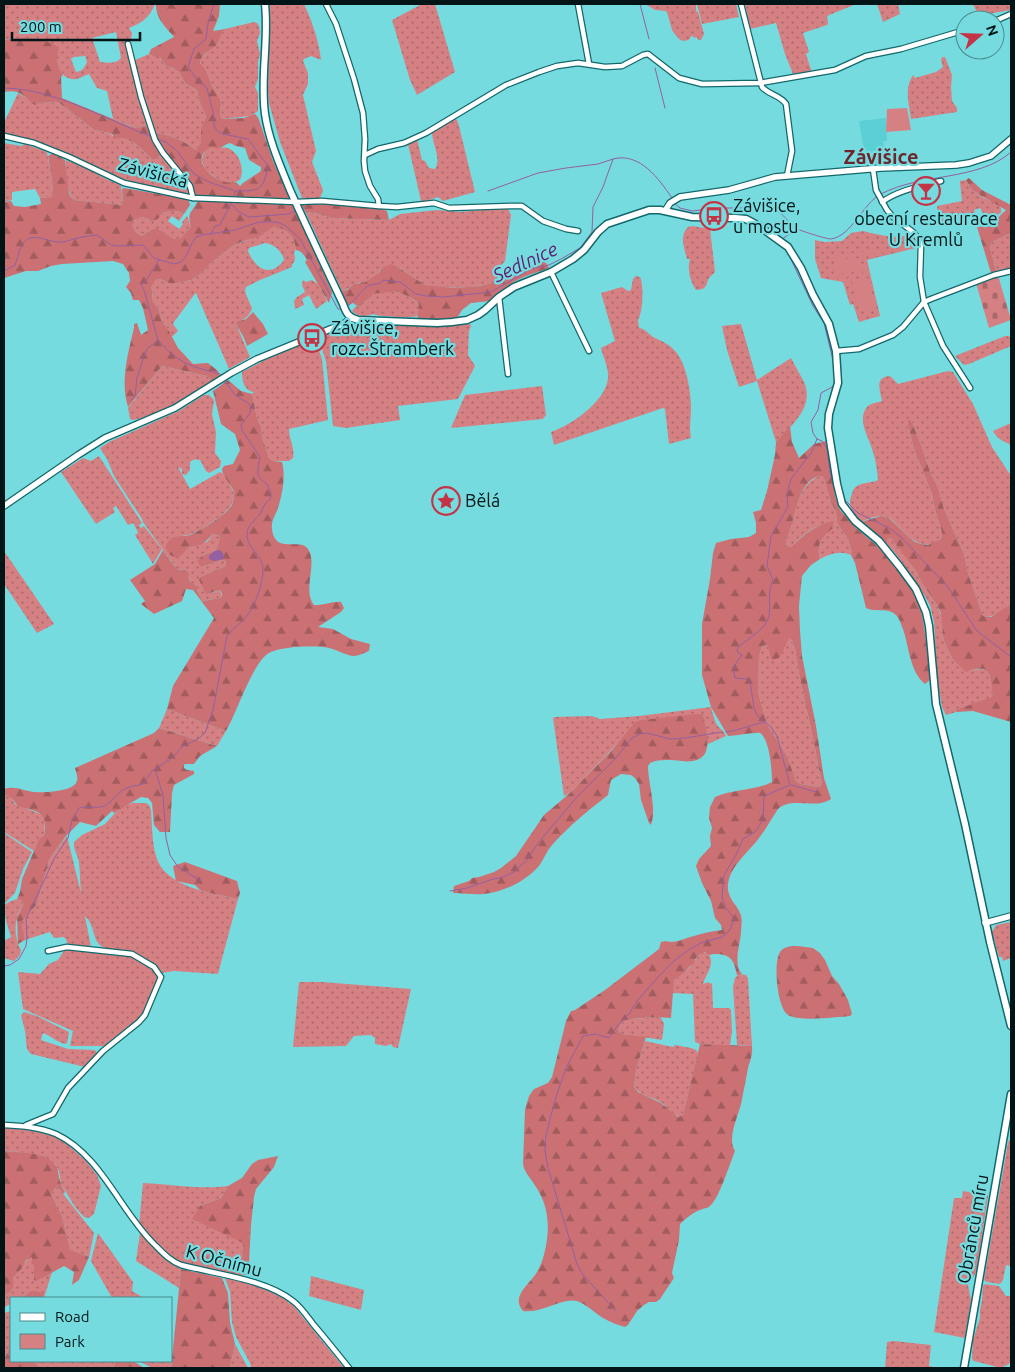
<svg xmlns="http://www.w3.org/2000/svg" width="1015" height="1372" font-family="Ubuntu,sans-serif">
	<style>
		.built { fill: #5bd0d4 }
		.green { fill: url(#green-dots); fill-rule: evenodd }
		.forest { fill: url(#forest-firs); fill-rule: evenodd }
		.cemetery { fill: url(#cemetery-stones) }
		.pitch { fill: #d58183; fill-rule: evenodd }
		.water { fill: #9360a2 }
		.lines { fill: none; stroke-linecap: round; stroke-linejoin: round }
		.stream { stroke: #9360a2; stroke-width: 1 }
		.minor-casing { stroke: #12696c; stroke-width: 7 }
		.tertiary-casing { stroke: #12696c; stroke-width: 8 }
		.secondary-casing { stroke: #12696c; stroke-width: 9 }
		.minor { stroke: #fff; stroke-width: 4.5 }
		.tertiary { stroke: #fff; stroke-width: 5.5 }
		.secondary { stroke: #fff; stroke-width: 6 }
		.labels { text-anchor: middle; stroke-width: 4.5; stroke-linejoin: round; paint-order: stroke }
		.street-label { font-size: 18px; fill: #011516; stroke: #76dbdf }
		.poi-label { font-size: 18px; fill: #011516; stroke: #76dbdf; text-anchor: start }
		.water-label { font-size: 19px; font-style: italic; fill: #5d1b6e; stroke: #76dbdf }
		.quarter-label { font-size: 20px; font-weight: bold; fill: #6c262c; stroke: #76dbdf }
	</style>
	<defs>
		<pattern id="green-dots" width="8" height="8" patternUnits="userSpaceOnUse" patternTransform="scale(1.25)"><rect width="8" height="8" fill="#d58183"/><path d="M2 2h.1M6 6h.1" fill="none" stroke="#aa686a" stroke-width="1.8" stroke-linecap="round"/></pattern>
		<pattern id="forest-firs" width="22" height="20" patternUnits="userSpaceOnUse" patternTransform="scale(1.25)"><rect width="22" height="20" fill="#cb7174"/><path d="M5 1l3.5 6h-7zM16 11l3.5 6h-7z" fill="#a25c5e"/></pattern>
		<pattern id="cemetery-stones" width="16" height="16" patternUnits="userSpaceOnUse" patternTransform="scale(1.25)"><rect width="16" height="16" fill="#d58183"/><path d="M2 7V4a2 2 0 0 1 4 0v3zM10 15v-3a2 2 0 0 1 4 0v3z" fill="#aa686a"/></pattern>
	</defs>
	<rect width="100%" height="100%" fill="#76dbdf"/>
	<polygon class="built" points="886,118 887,141 883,141 886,163 866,164 859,121"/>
	<g class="green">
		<path d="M 4,4 L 155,4 C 150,17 142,23 129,28 L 132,33 L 131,40 L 127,42 L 149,125 L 136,128 L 113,119 L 107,91 L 97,88 L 89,74 C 85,75 81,78 77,79 C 61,81 57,66 57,53 L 13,38 L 4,40 ZM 116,32 L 121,58 C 116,64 108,63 100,62 L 92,38 ZM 85,56 L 87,62 C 84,68 83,71 76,72 L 71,59 L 74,57 Z"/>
		<path d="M 270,4 L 304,4 C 312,21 319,41 321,60 L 311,56 L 304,59 L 303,61 L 308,73 L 308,84 L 303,95 L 316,151 L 312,162 L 323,190 L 320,198 L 302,198 L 280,142 L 269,103 L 268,92 Z"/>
		<polygon points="422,4 435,4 455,72 417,95 410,80 392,20"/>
		<path d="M 645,4 L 696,4 L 696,11 L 698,12 L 704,34 L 701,40 L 698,40 L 697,37 L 694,38 L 693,36 L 690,37 L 690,39 L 685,41 L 680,40 C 678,37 676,36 674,33 C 670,28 670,18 666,11 L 655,10 Z"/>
		<polygon points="697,4 736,4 739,17 702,24"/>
		<polygon points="745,4 856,4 827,16 828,24 827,25 803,33 809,52 806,54 812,73 793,74 785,54 776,23 750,29"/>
		<polygon points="877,4 879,5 883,4 898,4 900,14 883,22"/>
		<path d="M 973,4 L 1011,4 L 1011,10 L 982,15 C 977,13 975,9 973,4 Z"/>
		<path d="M 254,22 L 257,23 L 259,26 L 260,33 L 257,41 L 260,54 L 258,62 L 258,79 L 255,87 L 258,93 L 258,111 L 251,116 L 222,119 L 220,115 L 221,104 L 220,99 L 212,86 L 207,72 L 201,66 L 200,60 C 205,52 214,49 219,41 C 221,36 221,33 225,29 Z"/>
		<path d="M 149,54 L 155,57 L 160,57 L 166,66 L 173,68 L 179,72 L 185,83 L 197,90 L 199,100 L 206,116 L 203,124 L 201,142 L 196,150 C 183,140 170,135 155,133 L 146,108 L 133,61 Z"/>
		<path d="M 942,57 L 945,57 L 952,75 L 951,87 L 952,101 L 957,108 L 957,112 L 911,119 C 909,103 904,89 913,75 L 915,78 L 936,72 L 943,67 L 941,60 Z"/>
		<path d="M 18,93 L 37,104 L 39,103 L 58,102 L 79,118 L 94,130 L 110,133 L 114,138 C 130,135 142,150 153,160 L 157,159 L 162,153 L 182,175 L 192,195 L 122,180 L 120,177 L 119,178 C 81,160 44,142 4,133 L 4,123 Z"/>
		<path d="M 455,119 L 457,120 L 459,126 L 475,192 L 443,201 L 438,197 L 423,202 L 421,201 L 408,144 L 417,139 L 422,160 L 425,161 L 429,168 L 435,169 C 442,160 432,143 432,132 Z"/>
		<polygon points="4,143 21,146 25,144 47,152 53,187 52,197 40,198 35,189 12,192 12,200 4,202"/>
		<path d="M 212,147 C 217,148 224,147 228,148 C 240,153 245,170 240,180 L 230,184 L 222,182 L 205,170 L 202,160 L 203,155 L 206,150 Z"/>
		<path d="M 66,160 L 86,168 L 104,178 L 120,185 L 121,186 L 123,205 L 74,200 C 67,194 65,169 66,160 Z"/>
		<polygon points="966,180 971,189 984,198 999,205 1001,208 1001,213 986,219 980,208 974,210 975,212 965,216 963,214 940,225 937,206 962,201 960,182 960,181"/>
		<path d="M 493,209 L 508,209 L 511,215 L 505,261 L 499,268 L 499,274 L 496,281 C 481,289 442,289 425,285 L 396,266 L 382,268 C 379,274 371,281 363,283 C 357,284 362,281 356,284 C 350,286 348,290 342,291 L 306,213 L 312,212 L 331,218 L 389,220 L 400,214 L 437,210 L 459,212 Z"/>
		<path d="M 173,210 L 180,212 L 184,214 L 179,221 L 172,216 L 168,221 L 179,229 L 183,224 L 182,222 L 187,216 L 191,227 L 180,240 L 174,239 L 166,235 L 150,231 L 142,236 C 136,234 132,228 132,221 C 139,216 142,216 149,220 L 162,213 Z"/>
		<path d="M 692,226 L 710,229 L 715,272 C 713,274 711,276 709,278 C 705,286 708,289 696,290 C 690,282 687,268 690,259 L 687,259 C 684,247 679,236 688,227 Z"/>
		<path d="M 272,227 C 282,227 290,231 294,241 C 296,246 297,248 294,253 C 295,257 296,262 292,264 L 292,267 L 260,280 L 246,287 L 245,291 L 247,297 L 252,308 C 250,317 243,319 236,324 L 250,357 L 229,369 L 196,293 L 194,295 L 174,322 L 173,324 L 178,331 L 173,336 L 171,336 L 168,329 L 162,322 L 159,310 L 152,299 C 154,293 150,287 153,281 L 160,279 L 169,283 L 177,283 L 191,280 L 201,274 L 212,262 L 234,245 L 264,234 ZM 265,243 C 274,244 282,251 284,260 C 270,279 255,268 248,251 L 249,248 Z"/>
		<path d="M 863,231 C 875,234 901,241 912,233 L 920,247 L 867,260 L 880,316 L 859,322 L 853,304 L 850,305 L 843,282 L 821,278 L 815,259 L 815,240 L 824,242 L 842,241 L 851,233 Z"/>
		<polygon points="1011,233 1011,268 996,271 990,248 992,242"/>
		<path d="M 636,276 L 640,277 C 644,285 643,313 638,320 L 639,328 C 646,329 649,335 655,338 C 662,341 670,345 675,351 C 686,362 691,391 691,407 C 691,418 689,428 691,438 L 669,444 L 665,409 L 663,408 L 554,445 L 551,432 C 572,425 606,401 608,378 C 609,368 603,357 601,348 L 615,341 L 601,293 L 622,287 L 628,291 L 631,290 L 633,279 Z"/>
		<polygon points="303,280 306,282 312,280 318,284 327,301 316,309 309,295 302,299 304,305 295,309 294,301 297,297 305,292 302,285"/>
		<path d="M 391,291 L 402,293 L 418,302 L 419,308 L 417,316 C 410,318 380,317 373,314 C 367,317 357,317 352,311 L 356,306 L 359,307 L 361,306 L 365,301 L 369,299 L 372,294 Z"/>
		<polygon points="357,324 384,324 441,327 470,324 471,326 469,331 468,355 475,366 458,399 398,406 400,420 346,428 333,426 326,362 319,339 320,337 344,327"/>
		<path d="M 741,324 L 757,380 L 791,358 C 795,366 800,374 804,382 C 815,407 791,426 776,442 L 757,381 L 739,387 L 727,350 L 722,326 Z"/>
		<polygon points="1005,336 1008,336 1010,337 1011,346 969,364 964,365 955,356"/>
		<path d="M 315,339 L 322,359 L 328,420 L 289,429 C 289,439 295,448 293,458 L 289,461 L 273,461 L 269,458 L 262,437 L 261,427 L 257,418 L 252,394 L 254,392 C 244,391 242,381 242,372 L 267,359 Z"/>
		<path d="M 162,366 L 207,376 L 212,381 C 188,396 162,415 133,420 L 130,419 L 128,408 Z"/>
		<path d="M 948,371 L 953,372 L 973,404 L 992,447 L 1011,476 L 1011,604 C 1003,610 994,619 983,616 L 968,573 L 964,554 L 944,509 L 938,487 L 930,472 L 922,447 L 911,420 L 908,421 L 908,425 L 914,449 L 932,494 L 935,510 L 942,532 L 942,537 C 924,555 909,537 896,524 C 894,522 890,517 887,517 C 880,514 868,519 861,522 C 852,515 847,504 852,494 C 853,490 854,487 859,485 C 865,482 872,483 878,480 C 877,470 876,461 873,452 C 870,439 858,423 865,410 C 868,403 876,403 882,401 C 880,390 874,377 890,376 L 898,384 Z"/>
		<polygon points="542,386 546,415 543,419 451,428 465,395"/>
		<path d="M 204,395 L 209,395 L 214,400 L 212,414 L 216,432 L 215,453 L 221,461 L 220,467 L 209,473 L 206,471 L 200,460 C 196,459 193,459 190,462 L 190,470 L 186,475 L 182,474 L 182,469 L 178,467 L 190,489 L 220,472 L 223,474 L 228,480 L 234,494 L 232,504 L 230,507 L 221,516 L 200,530 L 189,535 L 174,537 L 182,555 L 186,548 L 207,542 L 213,534 L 218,535 L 220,538 L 216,550 L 202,556 L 201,567 L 222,560 L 225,560 L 226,563 L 226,566 L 200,577 L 212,593 L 220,590 L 222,597 L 221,598 L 202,601 C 199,597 200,594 198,590 C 195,585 191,583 188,577 L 190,574 L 187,571 L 179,570 L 176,568 L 143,522 L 142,519 L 114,476 L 107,459 L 100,448 L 109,442 L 179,411 Z"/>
		<path d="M 1011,423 L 1011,445 C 1003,441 997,439 993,431 Z"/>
		<polygon points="99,456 142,523 139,525 141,528 144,526 162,549 153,564 135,535 138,533 137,530 133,523 128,525 116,506 113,508 115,512 96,524 61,472 83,458 91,461"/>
		<path d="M 819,476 L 822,476 L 824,479 L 831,502 L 836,512 L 837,523 L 848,539 L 852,553 L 851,555 C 841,550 829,554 820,559 C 816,544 822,537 833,527 L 833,522 C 817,524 802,534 792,547 L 787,547 C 785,540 789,535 791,528 C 796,509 799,485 819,476 Z"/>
		<path d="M 889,538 L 892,539 L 895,541 L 916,571 L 922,583 L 937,605 L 942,617 L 943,636 L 944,641 L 953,660 L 966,671 L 981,669 L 987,670 C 991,678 994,689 992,697 L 990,699 L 955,710 L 956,712 L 946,715 L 942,707 L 937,677 L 934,622 L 930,605 L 921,590 L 895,553 L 887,544 L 886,540 Z"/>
		<polygon points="4,551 54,624 37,633 4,584"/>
		<polygon points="789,638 791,638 795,649 800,679 813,738 822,784 819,787 800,784 796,781 787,756 768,726 758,693 759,656 762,646 767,645 771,658"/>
		<path d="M 711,707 C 712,712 714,718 716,723 C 719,729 724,730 726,736 L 708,744 L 703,714 L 618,743 L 570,793 L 564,796 L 553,718 L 555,717 L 592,716 L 600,719 L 639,716 Z"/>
		<polygon points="167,709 226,731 217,746 159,728"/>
		<polygon points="4,794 12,799 15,804 43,815 45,821 44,836 39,840 34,851 4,832"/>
		<path d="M 133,803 L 146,803 L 149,805 L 151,810 C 152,824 152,843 156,856 C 164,887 212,893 238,899 L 218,974 L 174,971 L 162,973 L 161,970 C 151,968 145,958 135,954 C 125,950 110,953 101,946 C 92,939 95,925 85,916 L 91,947 C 112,952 133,953 150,967 C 153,969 157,973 158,976 C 159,981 153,989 151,994 C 148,1002 147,1010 143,1017 L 105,1046 L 70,1046 L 73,1031 L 23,1009 L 18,972 L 40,974 L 49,964 L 58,960 L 68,945 L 66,939 L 63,937 L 54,938 L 50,932 L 25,940 L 20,922 L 37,904 L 49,860 L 67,836 L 81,893 C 80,883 80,873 79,863 C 78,855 73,850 74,842 L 82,835 L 105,824 L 115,813 L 124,806 Z"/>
		<polygon points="4,833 32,852 23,869 15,893 4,904"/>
		<path d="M 17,899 L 22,901 L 24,903 C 22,908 18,913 17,918 C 14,927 16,942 21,950 L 20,955 L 14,961 L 4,958 L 4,941 L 11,937 L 6,921 L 4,905 L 11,901 Z"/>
		<polygon points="1011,922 1011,958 1003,961 1002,957 999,957 992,932 996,925"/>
		<path d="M 702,952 L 708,953 C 716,964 706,974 703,984 L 709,982 L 710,984 L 712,983 L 713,1008 L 729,1008 L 731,1010 L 732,1031 L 730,1046 L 700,1044 L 695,1042 L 693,994 L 673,993 L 672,988 L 674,980 C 680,976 686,971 691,966 C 696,961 696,956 702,952 Z"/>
		<polygon points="739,974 746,975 748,979 752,1046 737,1045 733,987 735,978"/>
		<polygon points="299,982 322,982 411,989 398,1048 393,1047 391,1044 386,1046 375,1044 375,1038 371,1035 354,1036 346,1046 293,1047"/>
		<path d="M 24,1012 L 37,1016 L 69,1032 L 67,1043 L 65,1044 C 57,1042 51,1036 43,1033 L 41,1040 L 68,1049 L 94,1050 L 96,1051 L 97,1054 L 85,1067 L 31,1054 C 24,1048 27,1040 25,1031 C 24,1026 22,1020 21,1015 Z"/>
		<polygon points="658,1017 661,1018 664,1024 662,1040 622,1034 618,1030 622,1021 630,1019"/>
		<path d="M 645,1041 L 673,1047 L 675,1045 L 691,1048 L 696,1050 L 698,1053 L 683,1115 L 681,1117 C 673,1116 668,1108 662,1103 C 653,1097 641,1096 634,1087 L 636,1070 Z"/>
		<polygon points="4,1127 23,1129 55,1136 68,1145 85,1160 97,1175 101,1186 94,1214 89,1218 84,1217 75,1207 61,1184 59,1171 55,1164 42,1156 19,1152 4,1151"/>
		<polygon points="1009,1140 1011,1141 1011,1266 1006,1265 1003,1280 1001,1283 999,1284 987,1282 984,1280 1008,1143"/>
		<path d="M 143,1183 C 171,1184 200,1190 228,1186 L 221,1198 L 200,1206 L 243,1243 L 241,1275 L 236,1276 L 208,1270 L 206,1267 C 198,1266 189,1266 182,1263 C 168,1258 150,1236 139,1225 Z"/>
		<polygon points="57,1186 94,1233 89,1257 70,1251 62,1216 51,1194"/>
		<polygon points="963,1191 988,1195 988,1196 976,1273 968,1285 971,1300 965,1338 934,1332 954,1198 962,1198"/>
		<polygon points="98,1233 133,1282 132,1291 144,1298 112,1298 91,1261"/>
		<polygon points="140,1233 175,1266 181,1269 179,1288 136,1261"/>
		<path d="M 30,1257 L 33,1257 L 37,1281 L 52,1272 L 44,1298 L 44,1296 L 28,1293 L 22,1298 L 11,1298 L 11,1304 L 4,1307 L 4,1296 L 10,1292 L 13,1288 L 13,1278 C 19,1272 25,1261 30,1257 Z"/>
		<polygon points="311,1276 364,1290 361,1310 309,1296"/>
		<path d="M 225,1278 C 247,1282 269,1290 288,1301 L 288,1303 L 292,1304 L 344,1368 L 251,1368 L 250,1363 L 236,1337 L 232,1322 L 230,1292 Z"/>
		<polygon points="985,1284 999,1286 1006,1296 1011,1296 1011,1360 1009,1364 1001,1368 974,1361 972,1359 973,1340 980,1318 980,1310 982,1300 983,1286"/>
		<polygon points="11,1311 11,1346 5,1359 5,1368 4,1368 4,1313"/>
		<polygon points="894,1341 931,1345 929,1366 938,1368 885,1368 887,1342"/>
		<polygon points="235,1344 248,1368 230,1368"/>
		<polygon points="33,1361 116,1361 113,1368 41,1368"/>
		<polygon points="139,1361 169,1361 171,1362 171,1368 152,1368"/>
	</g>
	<g class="forest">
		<path d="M 156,4 L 220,4 L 219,16 L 213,31 L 225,29 C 220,34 221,39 217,44 C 211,52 202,52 200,63 L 207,72 L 212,86 L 220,99 L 221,104 L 220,115 L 222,119 L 244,118 L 255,114 L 258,117 L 273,161 L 332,292 L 329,303 L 305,262 L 307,260 C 304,255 302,251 296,250 C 295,236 287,228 273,227 L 261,236 L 244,241 L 234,245 L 212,262 L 201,274 L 191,280 L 177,283 L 169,283 L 160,279 L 156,280 C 148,285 154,292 152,299 L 159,310 L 162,322 L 168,329 L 178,348 L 193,364 L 208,363 L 218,371 L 220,376 L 212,381 L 207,376 L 162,366 L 128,407 C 120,382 128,353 134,328 L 134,324 L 137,323 L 141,335 L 148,330 L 143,308 L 139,300 L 133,300 L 131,293 L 126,287 L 130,281 L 129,273 L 123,264 L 113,261 L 62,264 L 51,266 L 38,271 L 26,271 L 4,278 L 4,202 L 11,201 L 14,206 L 25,207 L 41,204 L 40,198 L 52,197 L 53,187 L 48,156 L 53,153 L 65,160 L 69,193 L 71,197 L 74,200 L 123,205 L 122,189 L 124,188 L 182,198 L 189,201 L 190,205 L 184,214 C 176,209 171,211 162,213 L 158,219 L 152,221 C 143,217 141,215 132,221 C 132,228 136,234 142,236 L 150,231 L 156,228 L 174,239 L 180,239 L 191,227 C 185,208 197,212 198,196 L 192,195 L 191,190 L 176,173 L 162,153 L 157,159 L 153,160 C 142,150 130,134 113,139 L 113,135 L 110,133 L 94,130 L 79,118 L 58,102 L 39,103 L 35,105 C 23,96 20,89 4,92 L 4,40 C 25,36 40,37 59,47 C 56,58 57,66 63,75 L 61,77 L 62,98 L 130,126 L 136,128 L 149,125 L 155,133 C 170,135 183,140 196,150 L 201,142 L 201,129 L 206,116 L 199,100 L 197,90 L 185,83 L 179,72 L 173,68 L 166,66 L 160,57 L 155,57 L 149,54 L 151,49 L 174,37 C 165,27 155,17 156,4 ZM 230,143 L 236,146 L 245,148 L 249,160 L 261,167 L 261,171 L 243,183 L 240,186 L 236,182 C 220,187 188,162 208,149 C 213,146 215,149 219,148 C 223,147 226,144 230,143 Z"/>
		<polygon points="969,178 982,190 1011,205 1011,233 992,242 990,248 996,271 991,273 977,227 989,226 1006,210 980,195 971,189 966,180"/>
		<polygon points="316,202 382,209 387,211 389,220 331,218 312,212 306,213 302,206 303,204"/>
		<path d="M 545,261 L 549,268 L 526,276 L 513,282 L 490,301 L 471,303 L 462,310 L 457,318 L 444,320 L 418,319 C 416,314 420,309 418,302 C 396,289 397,291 373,294 L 369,299 L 365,301 L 361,306 L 359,307 L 353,303 L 348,305 L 345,302 L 342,291 L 347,290 L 354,284 L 363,283 L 369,280 L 380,272 L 382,268 L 391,264 L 396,266 L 425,285 L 454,288 L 480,286 L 492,283 L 512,271 Z"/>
		<polygon points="253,312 263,324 268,334 247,346 244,338 236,324 237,322 246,319"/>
		<path d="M 228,380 L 241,391 L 252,394 L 257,418 L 261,427 L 262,437 L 269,458 L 273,461 L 282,462 C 286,477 282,496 277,511 C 274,517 271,522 272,529 C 275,555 300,537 308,549 C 318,563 302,590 314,605 C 323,606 332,601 341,602 L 344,608 L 341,612 L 318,627 L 333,629 L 351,639 L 370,644 L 369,651 C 364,653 358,656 354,656 C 347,656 334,648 324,647 C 309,646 286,646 271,652 C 254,658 237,713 226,731 L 167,709 L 173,686 L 214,618 L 193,590 L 186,589 L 182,601 L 154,614 L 141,604 L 145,601 L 130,580 L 155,564 L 163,550 C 166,554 174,568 179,570 C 181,571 184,570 187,571 L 190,574 L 188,577 L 190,581 L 196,586 L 202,601 L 221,598 C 223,595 222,593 220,590 L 206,594 L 199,580 L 200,577 L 226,566 L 226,563 L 225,560 L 222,560 L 201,567 L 197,561 L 202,556 L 216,550 L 220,538 L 218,535 L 213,534 C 202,545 204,545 188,547 L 182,555 L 177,558 L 170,555 L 165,548 C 166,544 170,538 174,537 C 179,535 185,537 190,535 C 200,531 227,514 232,505 C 233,502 234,496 234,493 C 232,484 222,477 222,469 L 224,466 L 233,464 L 240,450 L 235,434 L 221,424 L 213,391 Z"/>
		<path d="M 909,420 L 911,420 L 922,447 L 930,472 L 938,487 L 944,509 L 964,554 L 968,573 L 983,616 L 991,617 L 1011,604 L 1011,722 L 973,711 L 956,712 L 955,710 L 992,697 C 993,692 991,673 986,670 C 981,667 971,670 966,672 L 953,660 L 944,641 L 943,636 L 941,613 L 937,605 L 922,583 L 916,571 L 892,539 L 889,538 L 887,540 L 887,544 L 861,522 L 881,516 L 888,517 L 908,536 L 915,542 L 921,544 L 928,545 L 939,540 L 942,537 L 942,532 L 935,510 L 932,494 L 914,449 L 908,425 L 908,421 Z"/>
		<path d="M 790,426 L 792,442 L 799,458 L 814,444 L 826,441 L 834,482 L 835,496 L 840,510 L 855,527 L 881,549 L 907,581 L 917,598 L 921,610 L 924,626 L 931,679 L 925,684 C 910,672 909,647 903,629 C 901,625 900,619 896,615 C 888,607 876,613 866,608 L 855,563 L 851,555 L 852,553 L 848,539 L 837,523 L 836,512 L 831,502 L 824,479 L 822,476 C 801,476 795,513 791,528 C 789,535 785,540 787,547 L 792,547 C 802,535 817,525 832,521 L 833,522 L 833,528 C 822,537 816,544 820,559 L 811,565 L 802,576 L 799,606 L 800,631 L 802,656 L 816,726 L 824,778 L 831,799 C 815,810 792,796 778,809 C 772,818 766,829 759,838 C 748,853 726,869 728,890 C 730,901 737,905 740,913 C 743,919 741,927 741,933 C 740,944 733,965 742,974 L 737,975 C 736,971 735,965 733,962 C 729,954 717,953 709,955 L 705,952 C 698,954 695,958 694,964 L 689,967 L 684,973 L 674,980 L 671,1018 C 657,1017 636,1017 622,1021 L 618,1030 L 622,1034 L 646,1037 L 636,1070 L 634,1087 L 638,1092 L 661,1103 L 678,1117 L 683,1115 L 700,1044 L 752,1046 C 753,1054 750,1061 748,1068 C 746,1079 744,1089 742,1099 C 740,1114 726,1137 735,1151 C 730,1163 719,1199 710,1206 C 706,1209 708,1207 703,1209 C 695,1211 686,1218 680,1224 L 679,1240 L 672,1273 L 674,1278 L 660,1299 L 656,1302 L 649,1302 L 644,1305 L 637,1311 L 628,1325 L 625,1327 C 617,1325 610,1322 603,1318 C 595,1313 586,1304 577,1301 C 562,1297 541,1314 523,1311 C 510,1296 530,1284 537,1272 C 542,1264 544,1255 546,1246 C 550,1223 548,1204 534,1184 C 530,1177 524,1172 523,1164 L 525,1110 L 529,1096 L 534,1089 L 548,1083 L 552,1077 L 566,1021 L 571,1011 L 575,1010 L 605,990 L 659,949 L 661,942 L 666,941 C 675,944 685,938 694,936 C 703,933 713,931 722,930 L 721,925 L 715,918 L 711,901 L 702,883 L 696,866 L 699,859 L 711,846 L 710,836 L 712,828 L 709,818 L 710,807 L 715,797 C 733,789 754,791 772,782 C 772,772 770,739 760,733 C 757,732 734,736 728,736 L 711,707 L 702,675 L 702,624 L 710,579 L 713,553 L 716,543 L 731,539 L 749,537 L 756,533 L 756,523 L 753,512 L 761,510 L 767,491 L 775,455 L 776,442 ZM 789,638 L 792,640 L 795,649 L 800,679 L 813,738 L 822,784 L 819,787 L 800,784 L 796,781 L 787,756 L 768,726 L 758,693 L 759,656 L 762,646 L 767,645 L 771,659 L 774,660 L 780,657 Z"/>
		<path d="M 696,714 L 703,714 C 708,737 716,765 681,761 C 671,760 659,759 650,763 L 648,766 C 648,784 657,807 651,825 L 649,823 L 641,800 L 639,784 L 635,778 L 631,775 L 621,774 L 611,780 L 608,795 C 589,810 570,825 553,844 C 547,850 544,859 539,866 C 526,881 504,892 484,894 C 474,895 464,893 453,893 L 454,886 L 469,881 L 472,878 L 479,877 L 494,872 L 501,868 L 516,856 L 544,815 L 570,793 L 613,749 L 635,722 L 642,720 Z"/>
		<path d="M 159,728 L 217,746 L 200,756 L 194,764 L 185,764 L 184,765 L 184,768 L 187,770 L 194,771 L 194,774 L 174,785 L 172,793 L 170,832 L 160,832 L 154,825 L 152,803 L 148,798 L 141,797 L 114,813 L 112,811 L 96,826 L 80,822 L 66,836 L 49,860 L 37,904 L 21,922 L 25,940 L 18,944 L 17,918 L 24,903 L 22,901 L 17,899 L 20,892 L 22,879 L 39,839 L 44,836 C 49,810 37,812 18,806 L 12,799 L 4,794 L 4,789 C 15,785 24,791 35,792 C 44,793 72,791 76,783 C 79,778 76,773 75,768 L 154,733 Z"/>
		<polygon points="185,862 237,881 240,893 238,899 210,893 200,890 195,885 176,881 173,866"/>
		<path d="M 798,946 L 813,948 L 820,953 L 825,960 L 832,976 L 839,984 L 848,1000 L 852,1014 L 850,1016 C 837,1017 799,1022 788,1015 C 777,1008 773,963 780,952 C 784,946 792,946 798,946 Z"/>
		<path d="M 4,1151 C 18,1153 48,1151 56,1166 C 59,1170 58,1176 60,1181 C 61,1185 63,1188 65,1192 L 63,1194 L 57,1186 L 51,1194 L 62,1216 L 70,1250 L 89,1257 L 79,1280 L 72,1285 L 74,1272 L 64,1266 L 37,1281 L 34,1280 L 34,1265 L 32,1263 L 32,1257 L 26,1260 L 22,1268 L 13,1278 L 13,1288 L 10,1292 L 4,1296 Z"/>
		<polygon points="278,1156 274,1167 256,1189 254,1197 251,1225 249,1263 250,1269 247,1275 241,1275 243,1243 192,1219 200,1206 221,1198 228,1186 242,1178 252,1164 258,1160"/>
		<polygon points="181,1269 222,1278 228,1293 230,1323 235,1344 230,1368 171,1368"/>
		<path d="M 32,1291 C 38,1291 43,1292 44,1298 L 22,1298 L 28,1293 Z"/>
		<polygon points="11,1346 11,1361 33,1361 41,1368 5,1368 4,1358 5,1358"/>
		<polygon points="116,1361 133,1361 144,1368 113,1368"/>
	</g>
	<polygon class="cemetery" points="998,275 1011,320 989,328 976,283"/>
	<g class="pitch">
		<polygon points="907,108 911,130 886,132 887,109"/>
		<path d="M 895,248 L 896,251 L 863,255 C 876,270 863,275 849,277 C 845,278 841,279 837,278 C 827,277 826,266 831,259 L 829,259 L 829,256 ZM 858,256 C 866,258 870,268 861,273 C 858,275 853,275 850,276 C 839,277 829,279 829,265 L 833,260 Z"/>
		<polygon points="860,258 862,271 836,274 834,261"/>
		<polygon points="868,278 875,307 859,311 852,281"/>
	</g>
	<polygon class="water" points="220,550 223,553 224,559 214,561 209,559 209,556 215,551"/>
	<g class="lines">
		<g class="stream">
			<path d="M 214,4 L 208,23 L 206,39 L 194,49 L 188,67 L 198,81 L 207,88 L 213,112 L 214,125 L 217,131 L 223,134 L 248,139 L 268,166 C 263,190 261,191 236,191 L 233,197"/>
			<polyline points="640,4 649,39"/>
			<polyline points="655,68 665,108"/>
			<path d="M 4,88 C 55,89 105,119 152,137"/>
			<polyline points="155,138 166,142 177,151 194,174 209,182 235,191"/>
			<polyline points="488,191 538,173 566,168 598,164 613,159"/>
			<polyline points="231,204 239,212 249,217 289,214 297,210"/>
			<path d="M 675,204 L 680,208 L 692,211 L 721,208 L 768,208 C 785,212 784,219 795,228 C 798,230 826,239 831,239 C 852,236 863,203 881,194 C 920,173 979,181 1011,152"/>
			<polyline points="211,234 215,226 220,225 232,201"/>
			<polyline points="781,240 796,229"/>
			<polyline points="779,244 788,253 813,306 824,323 834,364"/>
			<polyline points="159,260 145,282 141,284 144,290 158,340 170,353 185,363 195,367 220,374 222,376"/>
			<path d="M 4,271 L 15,265 C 20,252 20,234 40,238 C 46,239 52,242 59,242 C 64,243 69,240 74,239 C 81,237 89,236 97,235 L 111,245 L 116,246 L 143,245 L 154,258 L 174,264 L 181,262 L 185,258 L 192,243 L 196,237 L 202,235 L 235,230 L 259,222 L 277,222 L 286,226 L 300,239 L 338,309 L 343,309"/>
			<path d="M 346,307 C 355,302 360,291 368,286 C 374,283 379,286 383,280 L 400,282 L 416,294 L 426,296 L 443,297 L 491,292 L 531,269 L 549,265 L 561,259 L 580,248 L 592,232 L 593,207 L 603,187 L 613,159 C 640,152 659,179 672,198"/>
			<polyline points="130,401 135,396 137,378 145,353 148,348 157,341"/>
			<polyline points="817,439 822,441 827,448 830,472 836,494"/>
			<polyline points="844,499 858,513 889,528 902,538 948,587 977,631 1011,657"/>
			<polyline points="726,732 736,730 764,722"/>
			<polyline points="155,769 163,795 166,838 170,855 178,867 201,881"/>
			<polyline points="791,785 817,792"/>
			<polyline points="450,891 467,888 493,879 501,878 514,872 527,860 538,843 577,797 615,759 632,738 640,734 647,733 670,739 685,738 722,732"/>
			<path d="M 4,966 L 10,965 L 19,959 L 26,946 L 27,938 L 26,919 L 55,857 L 68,838 L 72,821 L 79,808 C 88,805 97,809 104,806 C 111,803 116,795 123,790 C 129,786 136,786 143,784 L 152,771 L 172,758 L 183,746 L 198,739 L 205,733 L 213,710 L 227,636 C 233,627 243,623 248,614 C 256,604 266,576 262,563 C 258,553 246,545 247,533 C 248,524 255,521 260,514 C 262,511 263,507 265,504 C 267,501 271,500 271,495 C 271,491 268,487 267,484 C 254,475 258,472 260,457 L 242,430 L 241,425 L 250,413 L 251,406 L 248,403 L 235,395 L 224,380"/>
			<path d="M 616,1311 L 583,1275 L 577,1264 L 548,1168 L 545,1151 L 546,1135 L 555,1100 L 566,1068 L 583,1036 L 595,1034 L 609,1038 L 618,1025 L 629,1014 L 637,1001 L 658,977 L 674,961 L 690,949 L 701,943 L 722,937 L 729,931 L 733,922 L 733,917 L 725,907 L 722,897 L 724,875 L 736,855 L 743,839 L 755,832 L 763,820 L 764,796 L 790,785 L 777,736 L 771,727 L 757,715 L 754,708 L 750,682 L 746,679 L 735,678 C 732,667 735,664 742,655 L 737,652 L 738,647 C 748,639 766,629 769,616 C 771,603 767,592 773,580 L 767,566 L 771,536 L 788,507 L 787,493 L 791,479 L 811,453 L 817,439 L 813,433 L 811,422 L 818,410 L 821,393 L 834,386 L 835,378"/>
		</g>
		<defs>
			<g id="minor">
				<polyline points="326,4 336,24 354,79 363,113 365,139 364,161 365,171 370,186 378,199 379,206 397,207 434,203 449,208 510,206 522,206 543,221 566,229 578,231"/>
				<polyline points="578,4 589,64"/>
				<path d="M 741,4 L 762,87 C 769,95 780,95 786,104 L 792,151 L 787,176"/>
				<polyline points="995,21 1011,14"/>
				<polyline points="128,44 141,97 155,140 163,153 190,186 193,198"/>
				<polyline points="4,136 34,143 69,157 124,183 193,198 296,202 322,201 379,206"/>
				<polyline points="365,155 378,149 404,143 426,133 506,85 539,72 557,66 578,63 605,67 622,66 643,55 648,54 679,78 702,84 760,83 835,70 866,56 901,49 965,30"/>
				<polyline points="873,169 876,190 887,210 893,217 913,232 918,238 921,245 920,277 924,302 943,346 970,388"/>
				<path d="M 882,202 C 899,190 921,186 941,181"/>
				<polyline points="551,272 589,351"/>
				<polyline points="499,297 508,374"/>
				<polyline points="836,351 859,349 893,335 903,327 924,302 931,299 994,275 1011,271"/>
				<path d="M 4,1125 C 22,1126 39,1127 56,1134 C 101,1155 120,1211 154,1244 C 162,1252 170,1261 181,1265 C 214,1274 266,1279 293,1301 C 301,1307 307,1316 313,1324 C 325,1338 337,1353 349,1368"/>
				<polyline points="26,1125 53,1114 68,1088 103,1051 139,1022 145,1015 161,977 154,967 132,954 67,947 48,951"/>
			</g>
			<g id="tertiary">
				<polyline points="665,211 670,203 680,197 729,190 775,177 881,168 956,165 969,163 991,156 1011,139"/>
				<polyline points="4,506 78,455 105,438 175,408 231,373 257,359 345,323 351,318"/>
				<polyline points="985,923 1011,916"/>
			</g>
			<g id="secondary">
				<path d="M 265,4 C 269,41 260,77 265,114 C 269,141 280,165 290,190 C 307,228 325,266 343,304 C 346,313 349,318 358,320 L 437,323 L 452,322 L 467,320 L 478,315 L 485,310 L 499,297 L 514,287 L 551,272 L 573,259 L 584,250 L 598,232 L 607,224 L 649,210 L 660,210 L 692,217 L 735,218 L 746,219 L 759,226 L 788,247 L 801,268 L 813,295 L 829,324 L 836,351 L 838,383 L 829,414 L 828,428 L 837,484 L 842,504 L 855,521 L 879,541 L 900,567 L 916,589 L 926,612 L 929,626 L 936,704 L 965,824 L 990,942 L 1011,1026"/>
				<polyline points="964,1368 1011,1094"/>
			</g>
		</defs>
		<use href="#minor" class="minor-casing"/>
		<use href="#tertiary" class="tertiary-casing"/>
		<use href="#secondary" class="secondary-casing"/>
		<use href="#minor" class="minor"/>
		<use href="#tertiary" class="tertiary"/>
		<use href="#secondary" class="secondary"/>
	</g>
	<defs>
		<symbol id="bar-ring" viewBox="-11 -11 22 22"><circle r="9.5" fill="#76dbdf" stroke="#c43346" stroke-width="1.5"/><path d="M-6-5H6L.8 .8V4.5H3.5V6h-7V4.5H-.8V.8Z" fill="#c43346"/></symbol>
		<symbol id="bus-ring" viewBox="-11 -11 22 22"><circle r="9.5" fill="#76dbdf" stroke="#c43346" stroke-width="1.5"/><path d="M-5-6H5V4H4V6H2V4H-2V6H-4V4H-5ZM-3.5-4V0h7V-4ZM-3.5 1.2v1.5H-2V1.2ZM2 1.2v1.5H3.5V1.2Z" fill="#c43346"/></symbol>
		<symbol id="sight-ring" viewBox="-11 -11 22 22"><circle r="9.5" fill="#76dbdf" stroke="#c43346" stroke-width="1.5"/><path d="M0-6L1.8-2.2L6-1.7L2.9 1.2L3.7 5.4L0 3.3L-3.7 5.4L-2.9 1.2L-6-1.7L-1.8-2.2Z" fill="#c43346"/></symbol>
	</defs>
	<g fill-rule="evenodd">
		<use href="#bar-ring" x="910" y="175" width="32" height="32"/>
		<use href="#bus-ring" x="698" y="200" width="32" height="32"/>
		<use href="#bus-ring" x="296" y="322" width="32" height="32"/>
		<use href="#sight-ring" x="430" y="485" width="32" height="32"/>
	</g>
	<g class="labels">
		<g class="street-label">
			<text transform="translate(153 173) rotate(15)" y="6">Závišická</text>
			<text transform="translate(973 1229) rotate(-80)" y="6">Obránců míru</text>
			<text transform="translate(224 1261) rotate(15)" y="6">K Očnímu</text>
		</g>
		<g class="poi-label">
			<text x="733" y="212">Závišice,<tspan x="733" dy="21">u mostu</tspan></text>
			<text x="926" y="225" text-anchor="middle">obecní restaurace<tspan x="926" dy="21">U Kremlů</tspan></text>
			<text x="331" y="334">Závišice,<tspan x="331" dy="21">rozc.Štramberk</tspan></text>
			<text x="465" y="507">Bělá</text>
		</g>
		<g class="water-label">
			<text transform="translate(525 262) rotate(-25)" y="7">Sedlnice</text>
		</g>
		<g class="quarter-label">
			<text x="881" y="164">Závišice</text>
		</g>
	</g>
	<rect width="1015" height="1372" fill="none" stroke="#011516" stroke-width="10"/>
	<rect x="10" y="1297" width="162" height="65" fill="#76dbdf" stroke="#478c8f"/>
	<rect x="20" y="1313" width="25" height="8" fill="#ffffff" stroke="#478c8f"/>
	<text x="55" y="1322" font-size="15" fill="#011516">Road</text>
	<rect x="20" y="1334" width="25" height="15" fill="#d58183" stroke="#478c8f"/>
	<text x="55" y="1347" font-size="15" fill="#011516">Park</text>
	<g transform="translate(980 35) rotate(70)"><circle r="24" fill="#76dbdf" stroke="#478c8f"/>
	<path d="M0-4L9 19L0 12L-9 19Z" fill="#c43346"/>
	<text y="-8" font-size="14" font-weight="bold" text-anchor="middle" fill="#011516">N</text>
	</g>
	<path d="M12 32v8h128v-8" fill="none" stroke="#011516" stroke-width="2.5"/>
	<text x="20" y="32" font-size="15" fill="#011516" stroke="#76dbdf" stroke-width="4" paint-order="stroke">200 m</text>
</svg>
